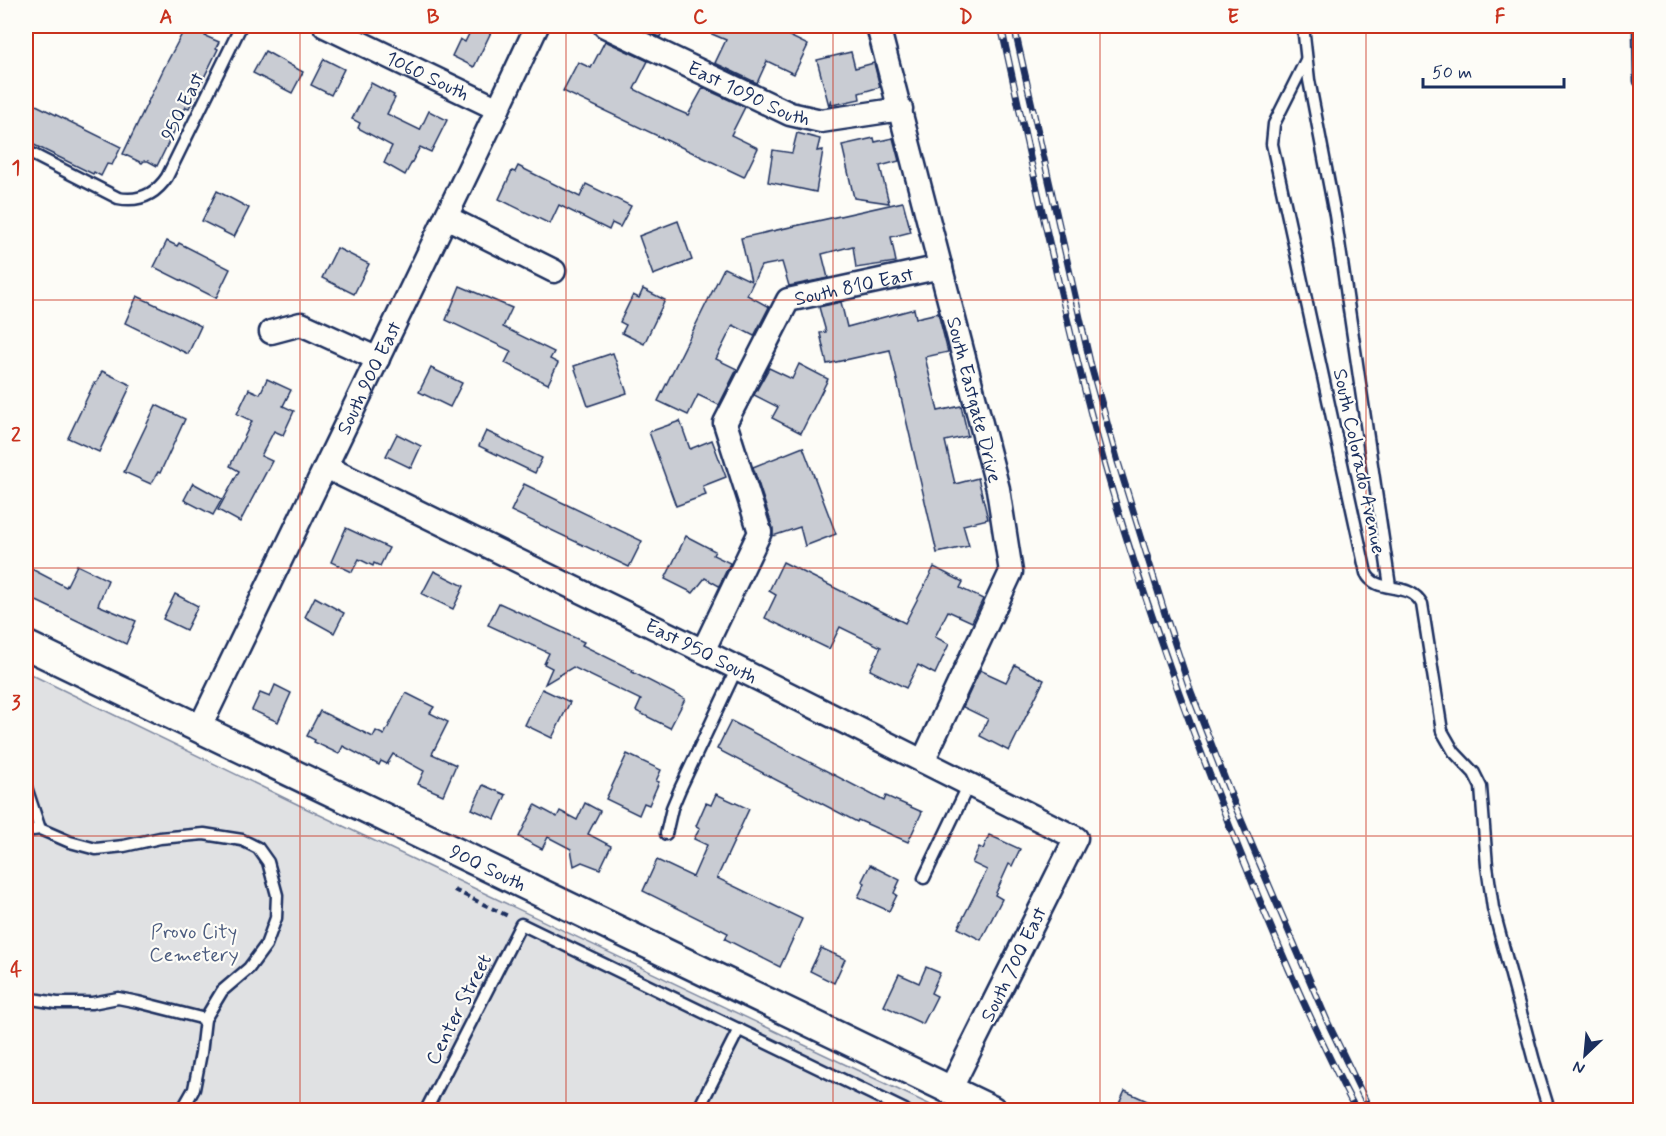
<svg xmlns="http://www.w3.org/2000/svg" width="1666" height="1136" font-family="Mynerve,sans-serif">
	<style>
		.green { fill: #e0e1e3; stroke: #7e88a0; stroke-width: 1.5 }
		.building { fill: #c9ccd3; stroke: #1b2f5e; stroke-width: 1.5 }
		.lines { fill: none; stroke-linecap: round; stroke-linejoin: round }
		.service-casing { stroke: #1b2f5e; stroke-width: 15 }
		.minor-casing { stroke: #1b2f5e; stroke-width: 27 }
		.tertiary-casing { stroke: #1b2f5e; stroke-width: 32 }
		.path { stroke: #1b2f5e; stroke-width: 4; stroke-dasharray: 6 4.5; stroke-linecap: butt }
		.service { stroke: #fdfcf7; stroke-width: 10 }
		.minor { stroke: #fdfcf7; stroke-width: 22 }
		.tertiary { stroke: #fdfcf7; stroke-width: 27 }
		.rail-casing { stroke: #1b2f5e; stroke-width: 7 }
		.rail { stroke: #fdfcf7; stroke-width: 4.5; stroke-dasharray: 14; stroke-linecap: butt }
		.grid { fill: none; stroke: #c8321e; stroke-width: 1.5; stroke-opacity: 0.55 }
		.labels { text-anchor: middle; stroke-width: 4.5; stroke-linejoin: round; paint-order: stroke }
		.street-label { font-size: 20px; fill: #1b2f5e; stroke: #fdfcf7 }
		.park-label { font-size: 20px; fill: #4c5c7f; stroke: #fdfcf7 }
		.neatline { fill: none; stroke: #c8321e; stroke-width: 2 }
		.grid-label { font-size: 20px; text-anchor: middle; font-weight: bold; fill: #c8321e }
	</style>
	<rect width="100%" height="100%" fill="#fdfcf7"/>
	<filter id="ink" filterUnits="userSpaceOnUse"><feTurbulence type="fractalNoise" baseFrequency=".0167" numOctaves="2"/><feDisplacementMap in="SourceGraphic" scale="12" xChannelSelector="R" yChannelSelector="G"/><feConvolveMatrix kernelMatrix="1 2 1 2 8 2 1 2 1" color-interpolation-filters="sRGB"/></filter>
	<g filter="url(#ink)">
		<polygon class="green" points="26,672 301,806 941,1110 26,1110"/>
		<g class="building">
			<polygon points="190,26 207,33 205,36 219,42 216,48 218,49 189,108 186,107 157,166 148,161 144,161 142,163 123,154 164,68 183,32 185,33"/>
			<polygon points="473,26 494,26 474,67 452,56 460,39 465,42"/>
			<polygon points="635,26 665,26 660,37"/>
			<polygon points="693,26 769,26 808,45 794,74 767,61 757,83 715,63 726,40"/>
			<polygon points="605,41 648,61 634,89 674,109 688,115 703,88 745,107 731,135 758,148 744,177 563,91 578,62 591,68"/>
			<polygon points="265,51 303,72 292,93 253,73"/>
			<polygon points="851,52 855,68 874,63 880,87 859,93 860,99 832,105 831,99 829,106 817,60"/>
			<polygon points="324,59 344,69 331,95 311,85"/>
			<polygon points="371,83 394,95 393,97 395,98 387,114 420,130 429,111 447,120 431,152 420,147 405,175 384,163 392,146 358,128 360,123 352,119"/>
			<polygon points="26,100 121,147 112,165 107,164 101,176 94,172 93,174 26,141"/>
			<polygon points="797,133 820,139 817,151 823,150 816,192 768,182 773,150 792,153"/>
			<polygon points="874,138 875,142 893,138 899,161 880,166 889,203 854,198 842,145"/>
			<polygon points="518,166 580,197 586,184 631,206 620,227 612,223 609,230 559,205 550,224 499,199 512,171 515,172"/>
			<polygon points="217,191 249,208 234,237 202,221"/>
			<polygon points="903,202 911,232 891,237 896,262 856,268 853,246 822,254 828,278 789,286 782,262 761,266 747,295 769,307 754,336 733,325 716,359 737,369 719,405 698,395 688,415 658,401 724,268 751,281 741,238"/>
			<polygon points="678,221 692,260 653,275 639,236"/>
			<polygon points="167,241 177,246 179,243 230,269 216,298 154,267"/>
			<polygon points="337,248 369,264 354,294 322,278"/>
			<polygon points="460,286 512,308 503,327 554,352 550,359 558,363 548,384 505,363 511,351 446,320"/>
			<polygon points="643,289 665,300 644,344 622,333 626,325 620,322 633,295 639,298"/>
			<polygon points="137,296 201,326 188,354 125,323"/>
			<polygon points="841,302 847,327 914,309 916,318 938,313 948,352 925,357 938,411 961,406 968,436 945,441 955,484 978,478 988,519 963,525 969,546 937,553 890,350 827,364 820,333 826,332 819,307"/>
			<polygon points="613,353 627,393 588,406 574,366"/>
			<polygon points="799,364 828,379 801,433 772,418 778,407 754,395 769,368 792,379"/>
			<polygon points="431,368 462,383 450,407 419,392"/>
			<polygon points="102,371 131,385 99,452 68,438 94,383 96,384"/>
			<polygon points="267,379 291,390 283,406 294,411 283,435 274,431 261,456 272,461 240,522 218,510 239,471 230,466 252,421 237,414 249,389 260,394"/>
			<polygon points="156,405 185,419 160,473 158,472 151,484 124,472"/>
			<polygon points="680,421 690,449 712,440 726,477 703,486 706,495 676,506 649,432"/>
			<polygon points="486,431 542,458 535,473 479,446"/>
			<polygon points="397,434 421,446 411,468 386,456"/>
			<polygon points="803,447 836,534 805,546 800,527 773,536 773,528 753,467"/>
			<polygon points="193,483 222,499 213,515 184,500"/>
			<polygon points="524,484 642,541 629,567 511,511"/>
			<polygon points="346,528 389,548 380,566 374,563 373,566 359,559 352,572 331,562"/>
			<polygon points="686,536 715,551 713,555 730,563 719,586 705,578 693,593 665,579"/>
			<polygon points="783,562 905,623 934,567 963,582 960,588 983,599 972,622 948,611 935,637 949,644 935,674 918,665 906,688 870,670 881,647 840,627 829,649 765,618 776,595 769,591"/>
			<polygon points="77,565 108,580 98,605 136,621 126,644 26,596 26,566 66,587"/>
			<polygon points="434,571 464,586 453,609 422,594"/>
			<polygon points="175,594 198,606 186,630 163,619"/>
			<polygon points="315,597 344,613 334,633 305,617"/>
			<polygon points="499,603 584,642 582,645 633,670 632,672 685,699 670,728 636,711 641,700 573,667 545,684 552,668 544,664 549,653 488,625"/>
			<polygon points="1015,665 1044,680 1009,751 980,736 988,719 963,707 980,670 1006,682"/>
			<polygon points="275,685 291,693 278,722 252,710 260,693 270,697"/>
			<polygon points="542,689 570,702 552,738 525,725"/>
			<polygon points="406,693 434,707 430,713 448,722 432,754 456,765 443,795 418,784 424,771 393,754 387,764 381,761 379,765 343,746 339,754 314,742 315,740 307,736 320,711 373,737 376,731 384,735"/>
			<polygon points="731,721 884,801 886,796 922,812 908,842 858,820 857,822 717,749"/>
			<polygon points="627,754 661,770 656,781 659,782 649,805 644,803 639,815 606,799"/>
			<polygon points="483,785 506,795 495,819 472,809"/>
			<polygon points="716,794 749,809 717,878 802,919 780,967 725,939 728,933 643,891 657,860 693,877 707,845 694,839 700,828 696,826 706,803 711,805"/>
			<polygon points="585,803 600,811 588,834 611,846 600,869 582,862 574,866 571,849 548,837 542,849 519,837 535,805 557,817 560,811 577,820"/>
			<polygon points="989,835 1020,849 1012,866 1009,864 995,895 1002,899 981,940 958,928 987,870 972,863 979,847 983,849"/>
			<polygon points="870,865 900,880 894,893 897,895 889,911 858,897 865,883 862,881"/>
			<polygon points="821,948 845,959 834,983 810,971"/>
			<polygon points="926,967 940,973 931,993 937,996 923,1024 884,1006 899,974 919,983"/>
			<polygon points="1125,1091 1167,1110 1116,1110"/>
		</g>
		<g class="lines">
			<defs>
				<g id="service">
					<polyline points="1303,26 1309,80 1335,215 1390,586"/>
					<polyline points="1639,26 1640,81"/>
					<path d="M 1306,60 L 1274,124 L 1272,144 L 1366,573 C 1376,595 1409,580 1422,604 L 1442,731 L 1454,752 L 1474,773 L 1481,787 L 1487,866 L 1493,908 L 1534,1061 L 1549,1110"/>
					<path d="M 26,151 L 118,198 C 139,202 155,195 167,177 L 241,26"/>
					<polyline points="26,787 40,829"/>
					<polyline points="26,831 40,829 70,842 96,849 124,846 160,838 204,834 242,840 258,848 268,862 277,895 276,918 266,945 249,968 222,991 205,1019 201,1053 194,1089 182,1110"/>
					<polyline points="666,834 672,808 680,789 737,668"/>
					<polyline points="924,878 969,784"/>
					<polyline points="26,998 57,1003 92,1003 118,998 138,1002 205,1019"/>
					<polyline points="426,1110 521,924 905,1110"/>
					<polyline points="698,1110 739,1029"/>
				</g>
				<g id="minor">
					<path id="s1" d="M 325,26 L 498,109"/>
					<path id="s2" d="M 605,26 L 790,114 L 821,121 L 901,109"/>
					<path id="s3" d="M 878,26 L 998,489 L 1011,572 L 923,761"/>
					<polyline points="446,217 554,271"/>
					<polyline points="271,332 301,324 378,359"/>
					<path id="s4" d="M 326,467 L 703,651 L 1076,838 L 950,1090"/>
					<path id="s5" d="M 703,651 L 760,532 L 725,423 L 788,300 L 941,267"/>
					<path id="s6" d="M 199,729 L 498,109 L 537,26"/>
				</g>
				<g id="tertiary">
					<path id="s7" d="M 26,645 L 992,1110"/>
				</g>
			</defs>
			<use href="#service" class="service-casing"/>
			<use href="#minor" class="minor-casing"/>
			<use href="#tertiary" class="tertiary-casing"/>
			<polyline class="path" points="454,890 510,917"/>
			<use href="#service" class="service"/>
			<use href="#minor" class="minor"/>
			<use href="#tertiary" class="tertiary"/>
			<defs>
				<g id="rail">
					<path d="M 1001,26 C 1030,157 1058,288 1092,418 C 1128,557 1177,693 1230,827 C 1268,922 1308,1019 1356,1110"/>
					<polyline points="1014,26 1090,362 1118,462 1166,617 1190,689 1236,808 1328,1023 1370,1110"/>
				</g>
			</defs>
			<use href="#rail" class="rail-casing"/>
			<use href="#rail" class="rail"/>
		</g>
	</g>
	<path class="grid" d="M 300,26 L 300,1110M 566,26 L 566,1110M 833,26 L 833,1110M 1100,26 L 1100,1110M 1366,26 L 1366,1110M 26,300 L 1640,300M 26,568 L 1640,568M 26,836 L 1640,836"/>
	<g class="labels">
		<g class="street-label">
			<text dy="7" stroke="none"><textPath href="#s1" startOffset="114">1060 South</textPath></text>
			<text dy="7" stroke="none"><textPath href="#s2" startOffset="159">East 1090 South</textPath></text>
			<text transform="translate(182 106) rotate(-64)" y="7">950 East</text>
			<text dy="7" stroke="none"><textPath href="#s5" startOffset="452">South 810 East</textPath></text>
			<text dy="7" stroke="none"><textPath href="#s6" startOffset="390">South 900 East</textPath></text>
			<text dy="7" stroke="none"><textPath href="#s3" startOffset="386">South Eastgate Drive</textPath></text>
			<text transform="translate(1360 461) rotate(78)" y="7">South Colorado Avenue</text>
			<text dy="7" stroke="none"><textPath href="#s4" startOffset="418">East 950 South</textPath></text>
			<text dy="7" stroke="none"><textPath href="#s7" startOffset="513">900 South</textPath></text>
			<text transform="translate(1013 964) rotate(-64)" y="7">South 700 East</text>
			<text transform="translate(458 1009) rotate(-63)" y="7">Center Street</text>
		</g>
		<g class="park-label">
			<text x="194" y="938">Provo City<tspan x="194" dy="23">Cemetery</tspan></text>
		</g>
	</g>
	<rect width="1666" height="1136" fill="none" stroke="#fdfcf7" stroke-width="66"/>
	<g transform="translate(1585 1055) rotate(206)" stroke="#fdfcf7" stroke-width="4.5" paint-order="stroke">
	<path d="M0-4.5L10 22L0 15L-10 22Z" fill="#1b2f5e"/>
	<text y="-9" font-size="16" font-weight="bold" text-anchor="middle" fill="#1b2f5e">N</text>
	</g>
	<path d="M1423 78v9h141v-9" fill="none" stroke="#1b2f5e" stroke-width="3"/>
	<text x="1432" y="78" font-size="18" fill="#1b2f5e" stroke="#fdfcf7" stroke-width="4.5" paint-order="stroke">50 m</text>
	<rect x="33" y="33" width="1600" height="1070" class="neatline"/>
	<g class="grid-label">
		<text x="166" y="23">A</text>
		<text x="433" y="23">B</text>
		<text x="700" y="23">C</text>
		<text x="966" y="23">D</text>
		<text x="1233" y="23">E</text>
		<text x="1500" y="23">F</text>
		<text x="16" y="174">1</text>
		<text x="16" y="441">2</text>
		<text x="16" y="709">3</text>
		<text x="16" y="976">4</text>
	</g>
</svg>
